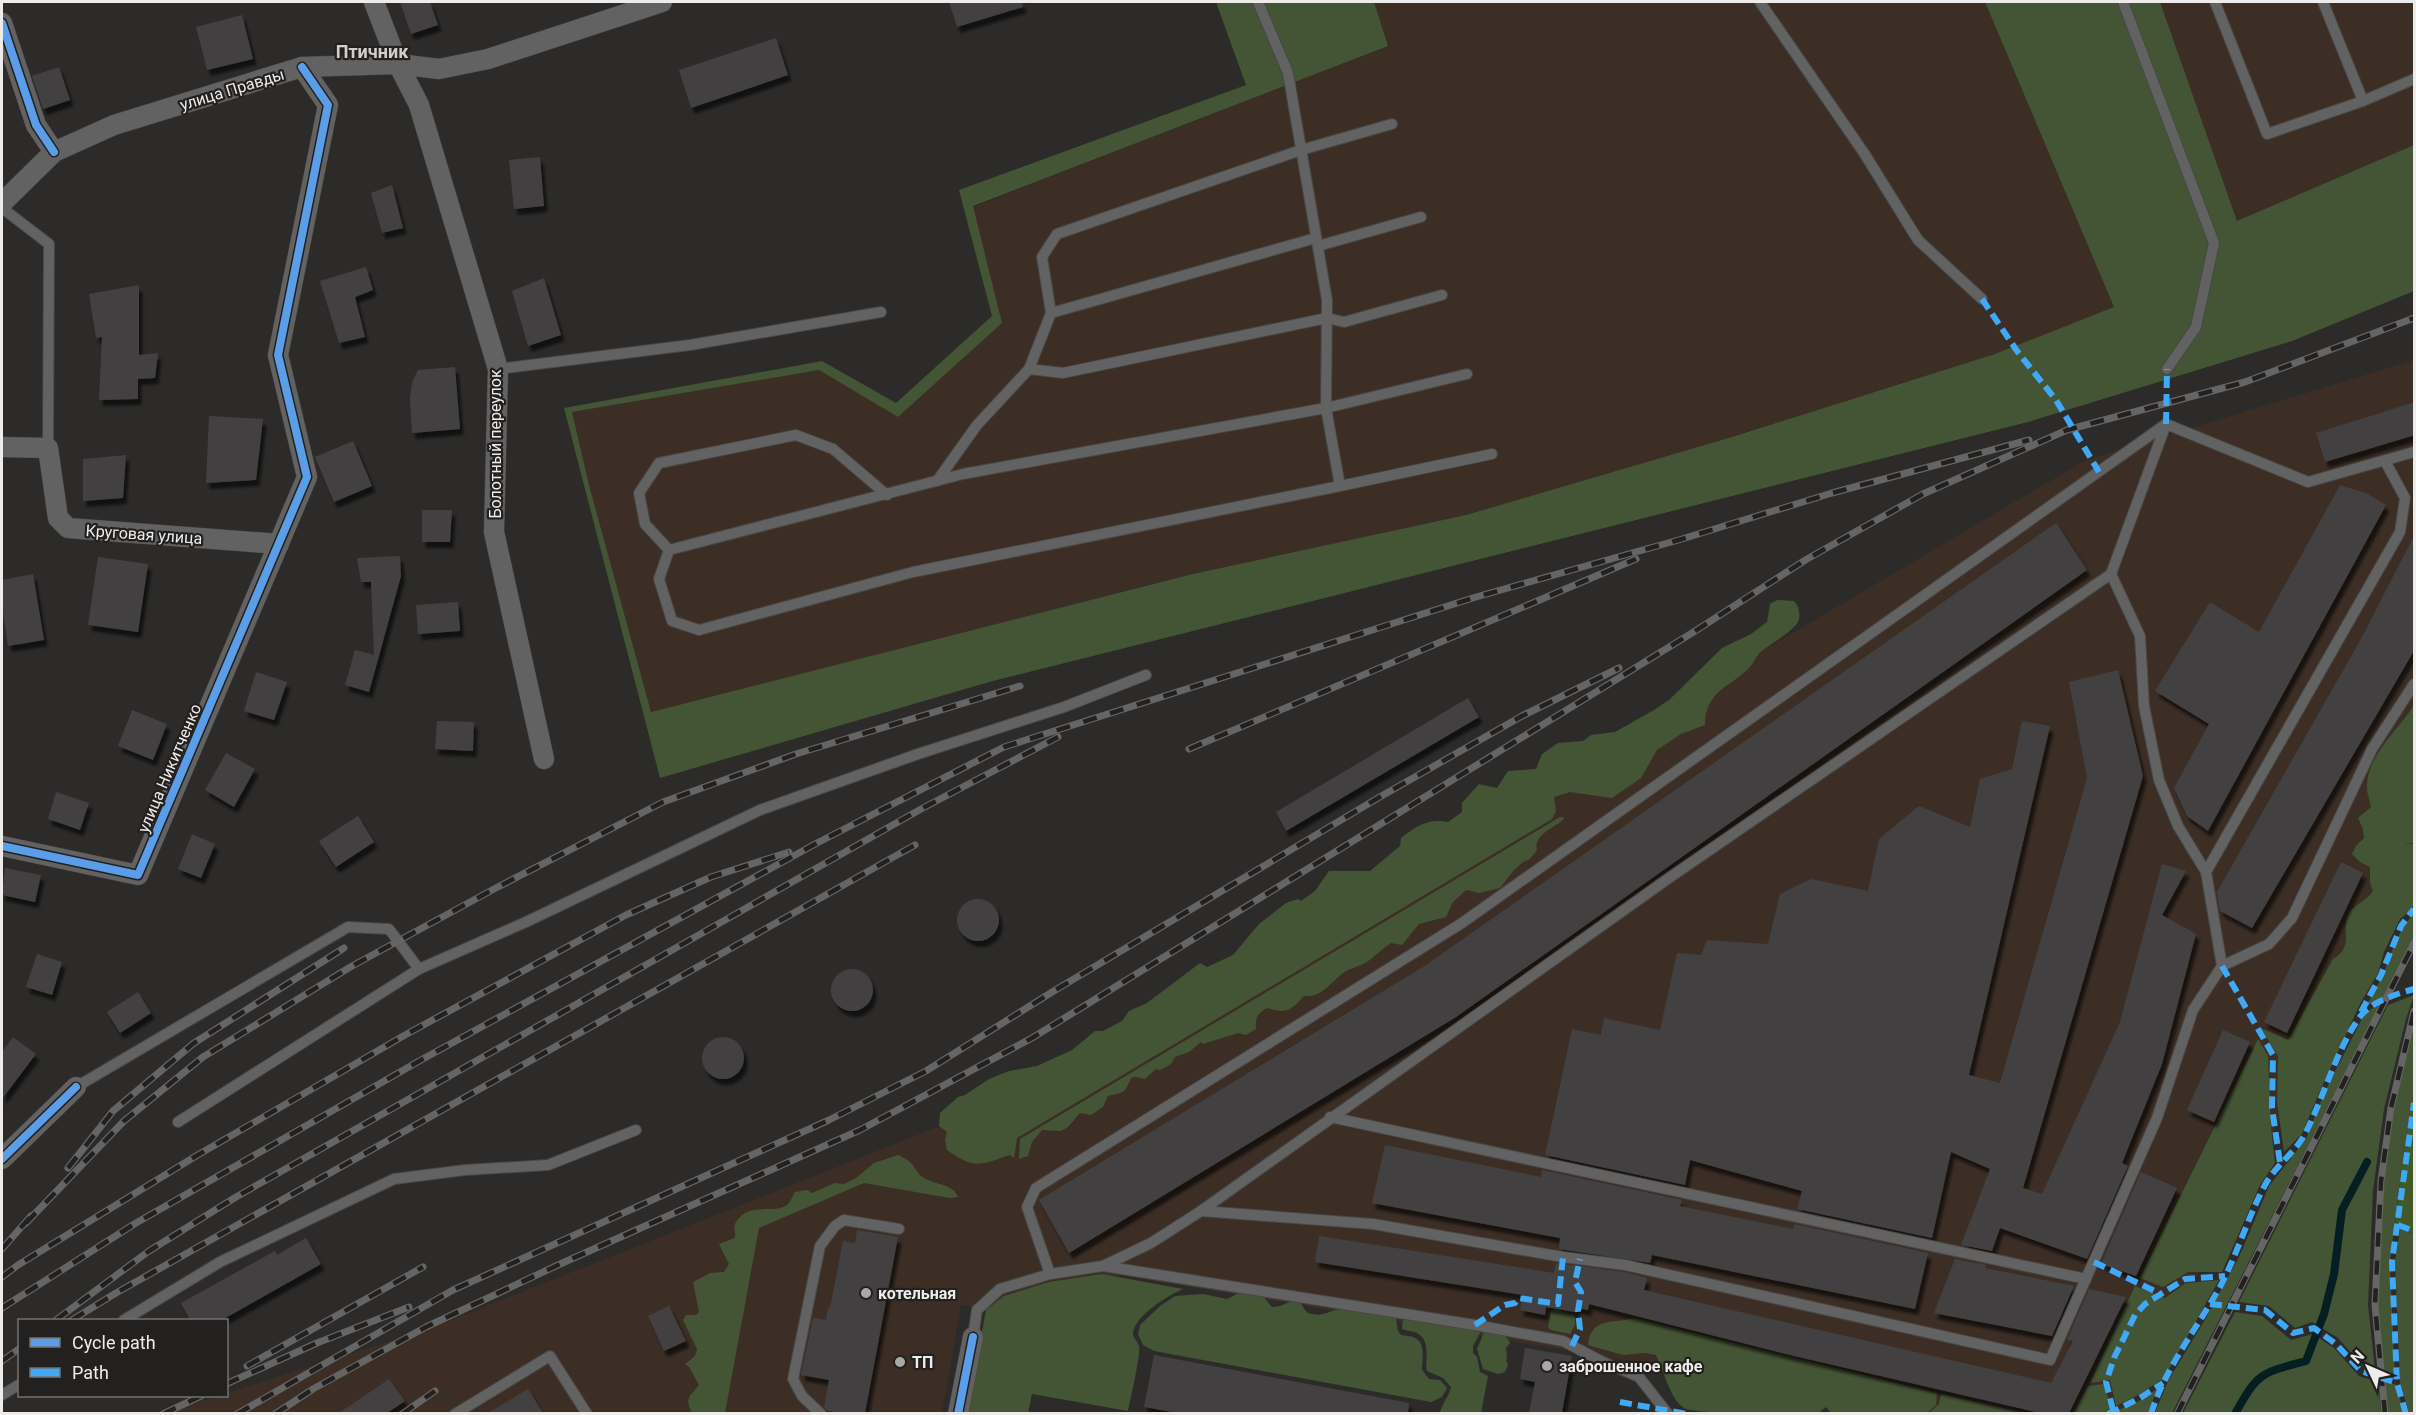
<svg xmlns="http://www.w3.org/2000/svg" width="2416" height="1415" font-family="Roboto,sans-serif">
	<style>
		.industrial { fill: #3c2e25 }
		.green { fill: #445535 }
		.forest { fill: #405926 }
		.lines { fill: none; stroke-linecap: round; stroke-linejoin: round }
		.stream { stroke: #041e22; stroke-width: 8 }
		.building { fill: #424140; filter: url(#shadow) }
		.service-casing { stroke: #484746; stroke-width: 12 }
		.minor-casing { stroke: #484746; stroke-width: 21 }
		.service { stroke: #636262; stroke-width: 10 }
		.minor { stroke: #636262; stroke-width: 20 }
		.rail-casing { stroke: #666565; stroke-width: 7 }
		.rail { stroke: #23211f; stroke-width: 4.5; stroke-dasharray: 14; stroke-linecap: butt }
		.quiet { stroke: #3fa9f5; stroke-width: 6; stroke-dasharray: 12 6; stroke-linecap: butt }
		.cycleway-casing { stroke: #23211f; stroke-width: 11 }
		.cycleway { stroke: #5a9eea; stroke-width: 8 }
		.poi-dot { fill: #aaa8a7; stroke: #23211f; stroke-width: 2 }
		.labels { text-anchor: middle; stroke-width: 4.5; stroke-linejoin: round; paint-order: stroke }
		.street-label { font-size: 16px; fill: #eeeceb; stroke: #23211f }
		.poi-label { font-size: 16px; font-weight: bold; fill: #eeeceb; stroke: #23211f; text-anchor: start }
		.neighbourhood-label { font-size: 18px; font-weight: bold; fill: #d2cecc; stroke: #23211f }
	</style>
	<defs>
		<filter id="shadow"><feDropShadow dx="3.5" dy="6" stdDeviation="1.5" flood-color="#0009"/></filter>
	</defs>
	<rect width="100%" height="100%" fill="#2c2b2a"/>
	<g class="industrial">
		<polygon points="1374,2 1985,2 2115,307 1995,354 1732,437 1466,515 1193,574 651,712 589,485 572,412 819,370 898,417 1002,323 973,207 1387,46"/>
		<polygon points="2160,2 2414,2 2414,145 2237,221"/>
		<polygon points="2414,360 2414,866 2125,1413 1938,1413 1121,1275 994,1310 961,1305 942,1413 162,1414 218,1396 226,1396 227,1393 434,1327 993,1105 2084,461"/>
	</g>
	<g class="green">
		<polygon points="1216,2 1374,2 1388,46 973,206 1002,323 898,417 819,370 572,412 589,485 651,712 1193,574 1466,515 1732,437 1995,354 2114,307 1985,2 2160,2 2237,221 2414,145 2414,291 2292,341 2028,422 989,682 660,778 564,408 822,361 896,403 992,316 959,190 1246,85"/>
		<path d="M 1777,600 L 1794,601 C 1799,606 1801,615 1798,622 C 1794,630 1770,645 1762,651 C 1755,656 1754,664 1748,669 C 1728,688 1705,692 1705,725 L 1681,734 L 1657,750 L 1641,778 L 1612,798 L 1570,792 L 1554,797 L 1556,811 L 1552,819 L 1017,1138 L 1014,1158 L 1010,1155 C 979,1165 976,1170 947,1150 L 945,1139 L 947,1132 L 939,1126 L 940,1113 L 958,1097 L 965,1095 L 989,1079 L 1009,1071 L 1037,1066 L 1072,1050 L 1095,1031 L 1103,1031 L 1122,1021 L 1129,1011 L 1147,1003 L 1200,963 L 1207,967 L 1233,955 L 1259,924 L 1286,903 L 1298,899 L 1301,901 L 1315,891 L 1329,871 L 1370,871 L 1400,846 L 1401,838 C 1416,826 1429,818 1448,822 L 1462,812 L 1462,803 L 1479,784 L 1497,788 L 1508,771 L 1536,769 L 1542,754 L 1558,743 L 1583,741 L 1591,735 L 1615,732 L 1654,710 L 1669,700 L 1722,648 L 1751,634 L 1767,622 L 1770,604 Z"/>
		<path d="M 2414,705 L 2414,843 L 2403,843 L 2414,844 L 2414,904 L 2410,911 L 2400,919 L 2384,952 L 2378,973 L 2360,1004 L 2319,1093 L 2302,1134 L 2284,1152 L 2277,1102 L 2278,1056 L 2261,1028 L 2288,1040 L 2333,959 C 2355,946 2340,931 2349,913 C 2355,904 2366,901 2373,891 L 2370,883 L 2370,867 L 2360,862 L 2352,854 L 2356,846 L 2364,838 L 2363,829 L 2358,818 L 2371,807 C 2370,801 2367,794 2367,788 C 2366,755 2399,730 2414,705 Z"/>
		<path d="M 1560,817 L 1563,817 L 1564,819 C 1554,828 1533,835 1537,850 L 1530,859 L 1523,862 L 1513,871 L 1500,888 L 1479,893 L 1466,890 L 1453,902 L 1446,917 L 1419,924 L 1402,945 L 1391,943 C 1381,949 1374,958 1365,963 C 1358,967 1350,968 1343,973 C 1331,982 1322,998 1304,996 C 1290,1011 1287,1014 1267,1008 C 1257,1014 1255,1018 1256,1029 L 1246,1035 L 1238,1033 L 1203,1044 L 1201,1042 L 1189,1052 L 1175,1057 L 1171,1064 L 1160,1070 L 1156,1069 L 1145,1079 L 1136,1077 L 1131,1078 C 1124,1094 1125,1092 1108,1096 L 1103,1107 L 1091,1115 L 1080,1113 L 1068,1127 L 1061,1131 L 1042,1130 L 1032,1142 L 1028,1156 L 1019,1159 L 1020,1139 Z"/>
		<polygon points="2414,913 2414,939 2383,1000 2371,1003 2364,1010 2383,975 2394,945 2403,927"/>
		<polygon points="2414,995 2406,1019 2384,1109 2373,1191 2368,1305 2375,1370 2363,1366 2338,1338 2312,1322 2295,1328 2269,1306 2239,1302 2388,1005"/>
		<polygon points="2379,1006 2172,1413 2155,1413 2168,1381 2206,1318 2239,1257 2269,1186 2306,1139 2325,1091 2362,1019 2371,1009"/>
		<polygon points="2414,1018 2414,1090 2405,1142 2390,1262 2395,1379 2384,1376 2378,1306 2384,1183 2394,1110"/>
		<polygon points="2258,1039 2268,1056 2271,1127 2275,1163 2260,1185 2222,1272 2188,1272 2163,1287 2140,1278"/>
		<path d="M 898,1155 C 902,1157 907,1159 910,1162 C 917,1168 916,1175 926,1179 C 937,1185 953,1184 958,1197 L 950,1198 L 864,1183 L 759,1228 L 725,1413 L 692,1413 C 684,1397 690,1397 699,1385 L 689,1367 L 685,1364 L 695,1356 L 697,1349 L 683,1320 L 686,1315 L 696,1315 L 699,1312 L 693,1282 L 710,1273 L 724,1272 L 729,1264 L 719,1244 L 735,1238 C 736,1233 733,1228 735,1224 C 747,1200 774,1215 787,1205 C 790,1203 793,1195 795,1192 L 807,1190 L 812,1193 L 835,1183 L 844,1184 L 856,1178 L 874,1163 Z"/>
		<polygon points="2400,1229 2414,1234 2414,1413 2409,1413 2400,1382 2395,1261"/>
		<path d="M 1102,1274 L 1183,1289 C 1169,1295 1132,1317 1133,1335 C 1134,1339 1139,1343 1139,1347 C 1141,1354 1130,1401 1128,1411 L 1032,1394 L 1028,1413 L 967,1414 L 986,1310 L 1004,1296 L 1049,1282 Z"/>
		<polygon points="2219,1280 2164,1378 2140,1394 2116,1406 2110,1380 2090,1383 2135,1286 2165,1298 2186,1283"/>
		<path d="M 1241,1292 L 1261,1294 L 1272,1307 C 1283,1307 1288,1300 1300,1301 C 1303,1307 1305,1313 1312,1314 C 1323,1317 1330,1310 1340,1309 C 1356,1307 1377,1314 1393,1317 L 1396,1319 L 1398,1331 L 1400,1334 C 1405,1337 1410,1335 1415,1338 C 1426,1343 1422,1360 1422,1370 L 1429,1379 L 1440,1380 L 1447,1388 L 1442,1397 L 1431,1402 L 1154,1351 L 1143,1345 L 1138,1334 L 1140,1325 L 1160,1306 L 1175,1296 L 1203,1294 L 1227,1299 Z"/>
		<polygon points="1557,1307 1560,1311 1575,1315 1575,1325 1570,1334 1551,1330 1548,1327 1551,1311"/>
		<polygon points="2235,1312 2262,1316 2291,1340 2313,1334 2334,1348 2359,1376 2378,1382 2381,1413 2183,1413"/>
		<path d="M 1403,1318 L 1481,1331 L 1473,1346 L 1473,1353 L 1477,1357 L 1480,1372 L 1488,1376 L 1481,1413 L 1440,1413 C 1442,1403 1449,1397 1451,1387 L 1443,1378 L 1427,1371 C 1425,1359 1431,1340 1417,1333 C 1412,1331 1407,1331 1402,1329 Z"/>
		<path d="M 1634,1318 L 1937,1393 L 1936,1405 L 1926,1414 L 1831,1413 L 1826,1407 L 1817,1414 C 1795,1414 1698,1415 1684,1408 C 1670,1399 1664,1371 1656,1355 L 1645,1353 L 1623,1355 L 1588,1345 C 1591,1316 1614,1324 1634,1318 Z"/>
		<path d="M 1484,1332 C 1495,1333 1506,1332 1510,1343 L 1506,1348 L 1507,1358 L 1506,1360 L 1508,1365 L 1505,1372 L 1498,1374 L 1483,1369 L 1477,1349 Z"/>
		<polygon points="2384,1380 2396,1385 2404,1413 2387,1413"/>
		<polygon points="2104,1384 2111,1408 2104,1413 2073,1413 2088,1386"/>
		<polygon points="2157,1389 2148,1413 2112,1413 2141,1400"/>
		<polygon points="1941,1394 2026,1413 1929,1413 1939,1404"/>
	</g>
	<polygon class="forest" points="2414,1090 2414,1234 2395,1226 2405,1142"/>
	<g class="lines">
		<path class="stream" d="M 2235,1414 C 2258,1372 2261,1373 2306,1361 L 2324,1314 L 2334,1274 L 2342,1210 L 2367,1162"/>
	</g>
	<g class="building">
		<polygon points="400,2 430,2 438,25 411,34"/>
		<polygon points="949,2 1022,2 1023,7 957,27"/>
		<polygon points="242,15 253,59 207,70 196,27"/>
		<polygon points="776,38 788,75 691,108 679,70"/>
		<polygon points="59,67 70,100 43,109 32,76"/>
		<polygon points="540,157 544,206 514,209 509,160"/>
		<polygon points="392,185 403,228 382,233 371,193"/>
		<polygon points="366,267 373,290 355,297 365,337 339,343 320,281"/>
		<polygon points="544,278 561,335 528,346 512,291"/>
		<polygon points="139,285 139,355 158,353 155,378 138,379 138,399 99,400 102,337 96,338 89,294"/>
		<polygon points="455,367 460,429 412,433 410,399 412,382 418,370"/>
		<polygon points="2415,402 2415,435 2325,462 2316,433"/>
		<polygon points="209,416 263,419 256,480 206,483"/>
		<polygon points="353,441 372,486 334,502 315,457"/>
		<polygon points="126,455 123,498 83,501 83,459"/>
		<polygon points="2340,485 2366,493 2386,505 2208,831 2187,816 2174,788 2209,724 2155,691 2210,602 2259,632"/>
		<polygon points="422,510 452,510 450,542 422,542"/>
		<polygon points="2056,523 2087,570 1456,1017 1069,1253 1039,1200 1423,967"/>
		<polygon points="2415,534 2415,649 2252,928 2220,911 2217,892 2361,639"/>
		<polygon points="400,556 401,576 369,692 345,685 355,650 374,655 371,582 361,582 357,558"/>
		<polygon points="98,557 148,564 138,632 88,625"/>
		<polygon points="33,574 44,640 8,646 2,605 2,580"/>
		<polygon points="458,602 460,631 418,634 416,605"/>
		<polygon points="2118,670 2143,776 2023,1188 2042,1194 2120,1022 2162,864 2186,871 2162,915 2196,934 2162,1064 2122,1163 2128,1166 2087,1259 2000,1228 1992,1251 1961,1245 1990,1169 1951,1152 1932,1238 1797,1209 1802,1191 1690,1160 1685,1185 1545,1155 1572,1029 1601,1035 1604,1018 1660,1030 1677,953 1701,955 1707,940 1768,944 1780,894 1811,879 1868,891 1879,839 1919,806 1970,827 1980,779 2012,769 2022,721 2050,726 1969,1075 2000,1083 2087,778 2069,682"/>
		<polygon points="256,672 287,682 274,720 244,711"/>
		<polygon points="1468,698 1479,717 1286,831 1276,812"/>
		<polygon points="132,710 167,724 153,760 118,746"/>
		<polygon points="437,721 474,722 473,751 435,749"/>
		<polygon points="226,753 255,769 234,807 205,790"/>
		<polygon points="56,792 89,803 80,830 48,819"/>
		<polygon points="358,816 374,842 336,867 319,841"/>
		<polygon points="192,834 215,844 201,878 178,869"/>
		<polygon points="2341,862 2363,873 2287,1033 2264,1022"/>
		<polygon points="5,868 41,875 35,902 2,895"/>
		<circle cx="978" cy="920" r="21"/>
		<polygon points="37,954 62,962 52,995 26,987"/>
		<circle cx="852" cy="990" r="21"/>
		<polygon points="138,992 151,1013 120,1033 107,1012"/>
		<polygon points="2223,1030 2250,1042 2214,1122 2187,1110"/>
		<circle cx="723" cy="1058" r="21"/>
		<polygon points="13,1037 36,1054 2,1099 2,1052"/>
		<polygon points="1385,1145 1541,1177 1542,1170 1682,1200 1680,1206 1793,1229 1794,1224 1928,1253 1915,1309 1652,1255 1650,1263 1559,1249 1560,1238 1372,1203"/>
		<polygon points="2141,1172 2177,1188 2136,1276 2101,1264"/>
		<polygon points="857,1230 898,1237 865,1413 843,1413 828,1411 824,1407 829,1380 801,1375 813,1318 826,1320 828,1307 830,1308 843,1241 855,1243"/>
		<polygon points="1319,1236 1554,1273 1556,1263 1624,1272 1647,1278 1644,1290 2051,1383 2073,1341 2067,1340 2089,1289 2126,1297 2069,1413 2040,1413 1790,1355 1589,1304 1588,1310 1576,1308 1575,1312 1546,1307 1545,1315 1520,1310 1523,1295 1315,1262"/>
		<polygon points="306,1238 321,1264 222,1320 190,1320 181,1303 275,1251 277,1255"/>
		<polygon points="1955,1259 1986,1265 1985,1268 2074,1286 2052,1336 1934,1313"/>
		<polygon points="669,1306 686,1341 664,1351 648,1316"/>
		<polygon points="1525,1348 1572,1356 1562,1413 1529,1413 1535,1382 1520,1379"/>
		<polygon points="1154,1355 1409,1403 1408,1413 1178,1413 1144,1407"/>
		<polygon points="389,1379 405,1401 387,1413 339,1413"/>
		<polygon points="528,1389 543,1413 488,1413"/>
	</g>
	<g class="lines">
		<defs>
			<g id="service">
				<polyline points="1258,2 1288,73 1327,300 1326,408 1340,486 913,572 699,630 672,621 659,579 669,550 963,474 1326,408 1467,374"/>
				<polyline points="1760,2 1864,153 1918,240 1982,299"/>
				<polyline points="2123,2 2214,243 2196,327 2167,369"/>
				<polyline points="2215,2 2267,134 2363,101 2414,79"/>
				<polyline points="2323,2 2363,101"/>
				<polyline points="2,208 49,244 48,448"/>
				<polyline points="1318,246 1421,217"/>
				<polyline points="1051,313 1042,257 1057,234 1301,150 1392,124"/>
				<polyline points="498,369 690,345 881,312"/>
				<polyline points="1029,369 1051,313 1316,238"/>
				<polyline points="2166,424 2308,482 2414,452"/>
				<polyline points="937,481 977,425 1029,369 1063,373 1327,318 1344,322 1442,295"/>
				<polyline points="1340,486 1492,454"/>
				<polyline points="669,550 645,524 639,493 659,463 796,435 833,449 887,495"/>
				<polyline points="2206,872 2400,532 2405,498 2385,461"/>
				<polyline points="2222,966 2269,944 2292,918 2372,749 2414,684"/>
				<polyline points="76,1087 348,927 389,929 419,969 526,922 760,810 918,754 1064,707 1146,675"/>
				<polyline points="1330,1117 2086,1279"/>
				<polyline points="178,1122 419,969"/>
				<polyline points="1201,1211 1373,1224 1563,1257 1625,1265 2050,1360 2157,1118 2193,1010 2222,966 2206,872 2178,826 2159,780 2144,706 2140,636 2111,574"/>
				<polyline points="1103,1266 1475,1325 1563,1341 1603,1362 1639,1377 1668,1414"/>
				<polyline points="1050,1274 1027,1207 1036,1188 1462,923 2166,424"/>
				<polyline points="124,1320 220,1262 394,1179 465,1170 548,1165 636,1130"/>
				<polyline points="973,1337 977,1310 1000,1289 1050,1274 1103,1266 1151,1243 1201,1211 1669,878 2111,574 2166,424"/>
				<polyline points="2,1395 20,1384"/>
				<polyline points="455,1414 550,1356 587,1414"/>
				<polyline points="821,1414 802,1396 793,1379 820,1246 835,1226 844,1220 899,1229"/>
			</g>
			<g id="minor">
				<polyline points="374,2 398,64 419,105 498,369 494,532 544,759"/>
				<polyline points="2,23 36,125 54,152"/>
				<polyline points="2,203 54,152 114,125 302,67 398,64 439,69 488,59 662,2"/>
				<polyline points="2,447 48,448 58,518 68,528 279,544"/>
				<polyline points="2,846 138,875 307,477 278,355 328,105 302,67"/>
				<polyline points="2,1159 76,1087"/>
				<polyline points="958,1414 973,1337"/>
			</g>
		</defs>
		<use href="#service" class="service-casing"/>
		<use href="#minor" class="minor-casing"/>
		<use href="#service" class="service"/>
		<use href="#minor" class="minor"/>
		<defs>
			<g id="rail">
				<polyline points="1189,749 1636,559"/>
				<polyline points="68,1168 113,1111 194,1043 344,948"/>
				<polyline points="26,1223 124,1121 203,1057 352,966 494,889 663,802 796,754 1020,686"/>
				<polyline points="2,1249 31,1216"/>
				<polyline points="2,1277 18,1265 196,1156 405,1035 626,915 711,877 789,852"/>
				<polyline points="2,1308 136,1223 421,1060 817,843 1004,747 1476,597 1682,539 1832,493 2029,440"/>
				<polyline points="56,1320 149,1251 236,1197 921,809 1058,737"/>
				<polyline points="72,1320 116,1293 915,845"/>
				<polyline points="2,1361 20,1348"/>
				<polyline points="247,1366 423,1267"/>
				<polyline points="226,1384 317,1343 409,1307"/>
				<polyline points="163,1414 201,1396"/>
				<polyline points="237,1414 453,1290 829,1120 926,1071 1057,989 1378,798 1522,716 1619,668"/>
				<polyline points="275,1414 313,1389 426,1327 558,1265 860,1130 1032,1038 1692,633 1807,559 1923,494 2067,430 2245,382 2414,318"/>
				<polyline points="402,1414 435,1391"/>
				<polyline points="2177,1414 2414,943"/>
				<polyline points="2385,1414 2375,1305 2381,1181 2391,1108 2414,1011"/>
			</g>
		</defs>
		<use href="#rail" class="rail-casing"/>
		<use href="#rail" class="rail"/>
		<g class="quiet">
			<polyline points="1982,299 2017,351 2056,400 2099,472"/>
			<polyline points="2166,424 2167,369"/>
			<polyline points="2222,966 2273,1055 2272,1108 2280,1163"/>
			<polyline points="2361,1012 2381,975 2401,926 2414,909"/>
			<polyline points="2398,1225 2414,1231"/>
			<polyline points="2094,1262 2161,1294"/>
			<polyline points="2210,1304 2265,1310 2293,1333 2314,1328 2336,1344 2361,1371 2397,1383"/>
			<polyline points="1475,1325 1505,1305 1515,1303 1519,1298 1558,1304 1563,1257"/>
			<polyline points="1572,1346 1580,1329 1578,1311 1581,1292 1575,1282 1580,1259"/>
			<polyline points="1620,1402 1687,1414"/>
			<polyline points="2113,1410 2106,1382 2114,1358 2135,1315 2145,1304 2185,1279 2225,1276"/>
			<polyline points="2108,1414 2140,1398 2163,1383"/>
			<path d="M 2151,1414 C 2165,1368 2198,1327 2221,1285 C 2238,1252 2248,1217 2265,1185 C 2275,1166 2295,1153 2305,1134 C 2323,1099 2336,1051 2359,1018 C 2370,1002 2396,994 2414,989"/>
			<polyline points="2406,1414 2397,1383 2392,1262 2414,1103"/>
		</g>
		<defs>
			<g id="cycleway">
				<polyline points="2,23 36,125 54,152"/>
				<polyline points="2,846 138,875 307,477 278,355 328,105 302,67"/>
				<polyline points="2,1159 76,1087"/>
				<polyline points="958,1414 973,1337"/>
			</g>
		</defs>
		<use href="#cycleway" class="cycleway-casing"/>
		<use href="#cycleway" class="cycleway"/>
	</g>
	<g class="poi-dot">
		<circle cx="866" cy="1293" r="6"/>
		<circle cx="900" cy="1362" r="6"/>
		<circle cx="1547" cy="1366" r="6"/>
	</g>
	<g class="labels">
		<g class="street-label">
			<text transform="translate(232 89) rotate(-17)" y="6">улица Правды</text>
			<text transform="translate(495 444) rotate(-90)" y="6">Болотный переулок</text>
			<text transform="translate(144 534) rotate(4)" y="6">Круговая улица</text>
			<text transform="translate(169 768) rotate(-67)" y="6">улица Никитченко</text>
		</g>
		<g class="poi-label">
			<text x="878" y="1299">котельная</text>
			<text x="912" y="1368">ТП</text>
			<text x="1559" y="1372">заброшенное кафе</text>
		</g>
		<g class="neighbourhood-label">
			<text x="372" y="58">Птичник</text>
		</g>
	</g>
	<rect width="2416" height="1415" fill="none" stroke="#eeeceb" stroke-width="6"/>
	<rect x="18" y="1319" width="210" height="78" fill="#23211f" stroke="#747271" stroke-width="1.5"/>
	<rect x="30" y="1338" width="30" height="9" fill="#5a9eea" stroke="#747271" stroke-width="1.5"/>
	<text x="72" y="1349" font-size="18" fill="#eeeceb">Cycle path</text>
	<rect x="30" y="1368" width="30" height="9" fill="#3fa9f5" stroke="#747271" stroke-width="1.5"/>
	<text x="72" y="1379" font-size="18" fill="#eeeceb">Path</text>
	<g transform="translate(2368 1367) rotate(314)" stroke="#23211f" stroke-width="4.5" paint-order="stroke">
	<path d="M0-4.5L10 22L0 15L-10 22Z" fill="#eeeceb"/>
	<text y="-9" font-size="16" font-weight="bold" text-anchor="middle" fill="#eeeceb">N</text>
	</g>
</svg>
